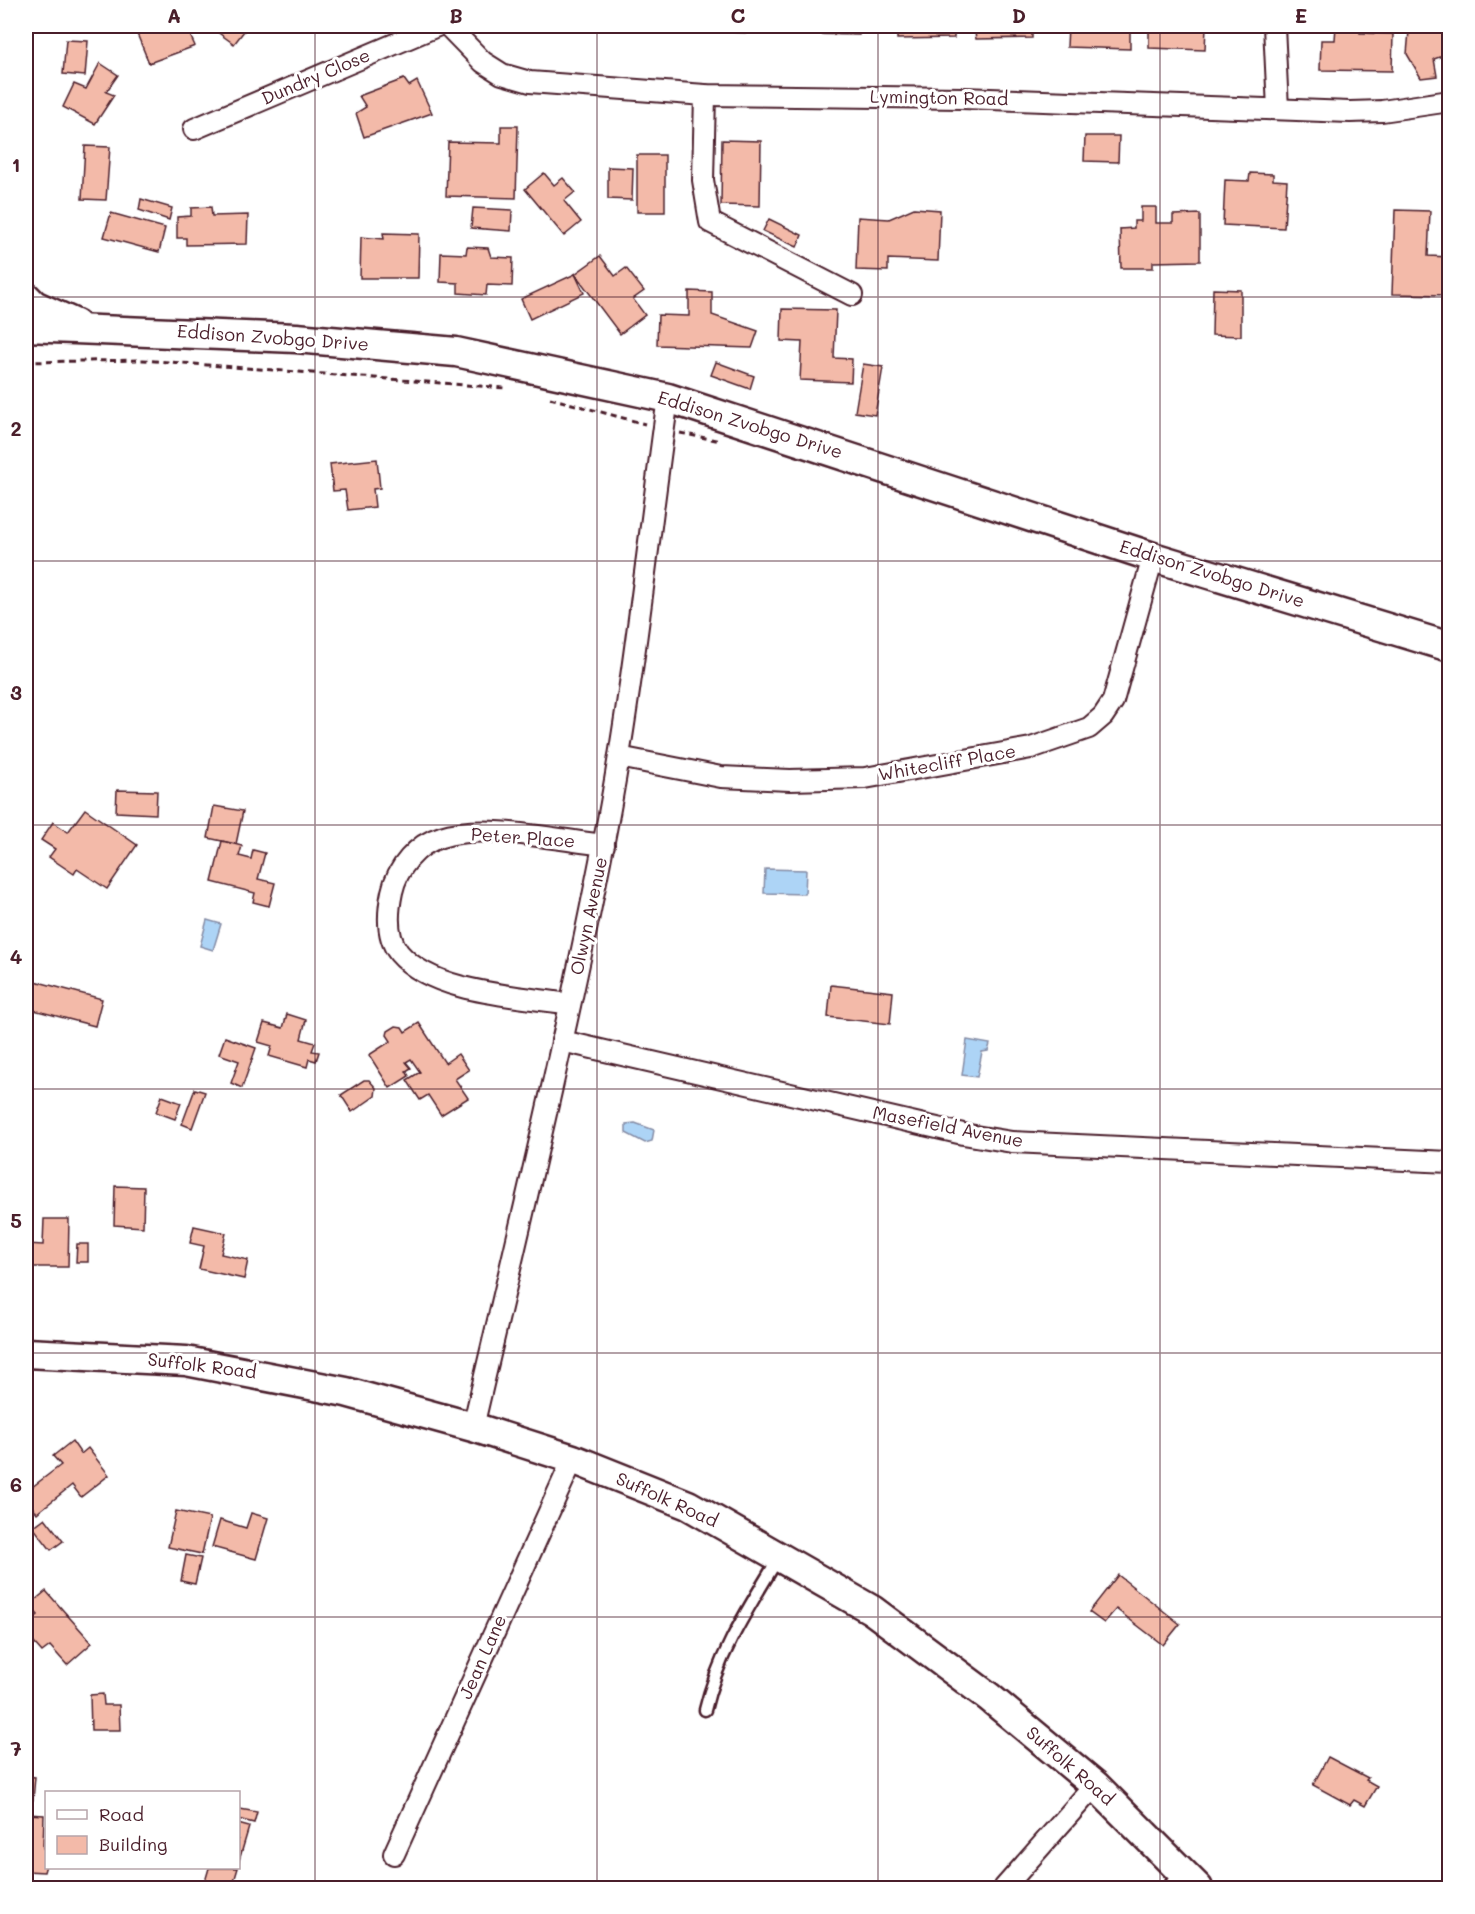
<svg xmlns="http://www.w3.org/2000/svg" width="1475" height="1914" font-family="Mali,sans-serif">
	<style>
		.water { fill: #add4f6; stroke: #858ca5; stroke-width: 1.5 }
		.building { fill: #f3baa9; stroke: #4a1f2b; stroke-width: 1.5 }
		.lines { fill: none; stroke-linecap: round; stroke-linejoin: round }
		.lane-casing { stroke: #4a1f2b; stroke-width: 15 }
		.street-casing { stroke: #4a1f2b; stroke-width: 24 }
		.secondary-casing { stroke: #4a1f2b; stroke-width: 33 }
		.path { stroke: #4a1f2b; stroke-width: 3; stroke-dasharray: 6 4.5; stroke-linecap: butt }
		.lane { stroke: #fff; stroke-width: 10 }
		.street { stroke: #fff; stroke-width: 20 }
		.secondary { stroke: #fff; stroke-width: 28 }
		.grid { fill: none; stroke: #4a1f2b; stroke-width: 1.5; stroke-opacity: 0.55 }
		.labels { text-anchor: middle; stroke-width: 6; stroke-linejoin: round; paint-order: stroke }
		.street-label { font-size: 18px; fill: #4a1f2b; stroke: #fff }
		.neatline { fill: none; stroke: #4a1f2b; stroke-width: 2 }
		.grid-label { font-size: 20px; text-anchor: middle; font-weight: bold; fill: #4a1f2b }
	</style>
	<rect width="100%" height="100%" fill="#fff"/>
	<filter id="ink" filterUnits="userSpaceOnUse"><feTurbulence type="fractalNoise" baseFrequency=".0167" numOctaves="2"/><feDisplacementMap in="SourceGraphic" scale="12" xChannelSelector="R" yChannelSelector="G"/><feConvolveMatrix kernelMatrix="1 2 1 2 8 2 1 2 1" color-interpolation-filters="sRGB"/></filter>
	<g filter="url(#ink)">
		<g class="water">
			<polygon points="765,869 806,870 805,894 764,893"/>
			<polygon points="207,920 221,924 213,950 200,946"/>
			<polygon points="967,1040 990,1044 988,1051 982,1052 977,1077 962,1075"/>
			<polygon points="635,1123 654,1130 652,1141 645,1143 626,1133 626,1124"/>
		</g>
		<g class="building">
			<polygon points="143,26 159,26 161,30 169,26 186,26 195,46 149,63 135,29"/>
			<polygon points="209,26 248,26 234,44"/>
			<rect x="629" y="26" width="64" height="2"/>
			<polygon points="726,26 785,26 785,34 725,32"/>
			<polygon points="806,26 860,26 859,35 806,34"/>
			<polygon points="897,26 954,26 954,38 897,39"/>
			<polygon points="974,26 1032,26 1032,38 976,39"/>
			<polygon points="1068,26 1130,26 1130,49 1067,47"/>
			<polygon points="1149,26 1206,26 1205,50 1149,48"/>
			<polygon points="1336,26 1360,26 1360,33 1393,34 1392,71 1320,70 1321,40 1335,40"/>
			<polygon points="1423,26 1450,26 1450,44 1444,47 1445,55 1434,59 1437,76 1421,78 1407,54 1409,31 1423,29"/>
			<polygon points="66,40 88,41 85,76 63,74"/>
			<polygon points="100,63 118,75 106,92 114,95 95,124 63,107 74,84 86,89"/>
			<polygon points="404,79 409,86 417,81 432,113 364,137 356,113 366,107 359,96"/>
			<polygon points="501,126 518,126 516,198 446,196 448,142 501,143"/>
			<polygon points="1085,136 1119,136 1118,162 1084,161"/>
			<polygon points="722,140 761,141 760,206 721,205"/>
			<polygon points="85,146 110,147 106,200 82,199"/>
			<rect x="637" y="155" width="28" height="57"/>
			<polygon points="608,167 633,168 632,200 608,199"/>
			<polygon points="544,173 554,185 563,178 575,192 564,201 581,222 564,236 525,189"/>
			<polygon points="1250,173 1273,174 1273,180 1287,181 1284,228 1223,225 1225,180 1249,181"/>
			<polygon points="141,199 172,208 169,220 139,210"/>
			<polygon points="211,207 212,216 248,215 247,244 186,245 186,238 177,238 177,217 191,216 191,208"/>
			<polygon points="1141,207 1156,207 1156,223 1173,223 1173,215 1200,214 1200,261 1153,262 1153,268 1121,268 1120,229 1134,228 1134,221 1141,221"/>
			<polygon points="473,208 512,210 511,231 471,228"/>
			<polygon points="914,208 940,210 938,261 888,259 888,271 856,270 858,217 889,219"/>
			<polygon points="1395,210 1430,211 1428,256 1450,257 1450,295 1392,294"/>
			<polygon points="111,213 165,228 159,252 104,237"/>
			<polygon points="769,219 802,235 797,247 763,231"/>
			<polygon points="383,233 419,234 418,278 360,278 361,237 384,239"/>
			<polygon points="467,247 488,248 491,257 513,258 512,286 487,285 486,295 458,293 458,283 440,282 441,253 466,254"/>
			<polygon points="600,256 615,276 626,268 644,291 633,299 645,315 620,334 575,274"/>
			<polygon points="575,274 584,293 530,319 521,299"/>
			<polygon points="1213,289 1241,290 1241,336 1212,335"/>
			<polygon points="689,291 712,292 712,315 758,331 752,348 657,345 658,315 689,316"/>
			<polygon points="782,309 836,310 834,358 852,359 851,382 800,380 802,342 781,341"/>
			<polygon points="716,362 754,376 750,389 711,375"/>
			<polygon points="863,364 883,367 875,415 855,412"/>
			<polygon points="377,459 380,488 373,489 375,507 348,510 345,490 333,491 330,464"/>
			<polygon points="117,790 157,791 156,814 116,812"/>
			<polygon points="214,806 243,811 236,844 208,838"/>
			<polygon points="85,809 137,845 107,889 77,869 74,874 49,857 55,849 41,840 53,822 68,832"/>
			<polygon points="222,841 242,846 239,856 251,859 253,850 265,853 258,879 275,883 269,906 253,902 255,893 212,882"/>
			<polygon points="27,979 102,999 95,1026 26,1008"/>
			<polygon points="831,985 893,992 890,1024 828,1017"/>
			<polygon points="287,1014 306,1020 301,1039 315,1043 312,1051 319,1052 316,1061 309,1059 307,1067 269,1056 272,1046 258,1042 264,1023 283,1028"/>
			<polygon points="419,1023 445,1063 458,1054 469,1070 455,1079 468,1098 441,1115 428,1095 420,1100 407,1080 420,1072 411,1059 406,1062 411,1068 406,1071 409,1076 390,1088 369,1055 391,1041 387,1035 388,1031 396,1026 402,1027 405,1032"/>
			<polygon points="225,1037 256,1048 242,1088 231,1083 239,1061 219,1054"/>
			<polygon points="364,1080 369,1080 376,1088 375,1096 352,1112 341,1095"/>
			<polygon points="195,1089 205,1092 192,1128 182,1124"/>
			<polygon points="162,1096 181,1103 175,1119 156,1112"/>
			<polygon points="115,1186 144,1187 143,1227 114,1225"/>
			<polygon points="44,1219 69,1219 68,1267 26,1267 27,1244 43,1245"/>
			<polygon points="194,1226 226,1233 221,1254 248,1260 244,1279 199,1269 204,1246 190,1243"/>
			<polygon points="77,1244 88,1244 88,1262 76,1262"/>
			<polygon points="72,1441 81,1454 88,1448 109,1475 81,1497 72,1485 37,1513 26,1499 26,1479 32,1487 61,1465 53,1456"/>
			<polygon points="176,1511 210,1518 202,1554 168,1547"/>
			<polygon points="251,1513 268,1518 256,1559 212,1547 220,1520 246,1528"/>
			<polygon points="45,1518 63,1541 51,1550 33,1527"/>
			<polygon points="186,1555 201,1558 195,1584 181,1581"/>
			<polygon points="1118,1575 1180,1624 1163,1645 1116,1609 1104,1623 1089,1612"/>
			<polygon points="46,1591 92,1643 67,1665 50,1646 42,1652 26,1634 26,1626 38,1615 29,1605"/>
			<polygon points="103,1694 104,1705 119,1705 120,1730 91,1730 90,1695"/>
			<polygon points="1328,1757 1368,1778 1366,1780 1377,1786 1365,1806 1354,1800 1350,1805 1313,1785"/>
			<polygon points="26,1776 35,1777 33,1800 26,1799"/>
			<polygon points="240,1809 257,1812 254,1823 238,1819"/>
			<polygon points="26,1814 44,1815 43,1848 46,1849 46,1865 44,1872 26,1871"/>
			<polygon points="238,1824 249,1827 238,1864"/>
			<polygon points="209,1868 238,1868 232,1888 204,1885"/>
		</g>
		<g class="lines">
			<defs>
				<g id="lane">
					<path d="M 705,1710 C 718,1654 749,1607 779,1557"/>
					<polyline points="1167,1888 1180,1873"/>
				</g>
				<g id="street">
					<polyline points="448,26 483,62 502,74 530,82 705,95 962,98 1350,112 1382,111 1450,101"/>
					<polyline points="1274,26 1278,109"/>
					<polyline points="705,95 703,180 710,222 852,295"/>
					<polyline points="194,129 437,26"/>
					<polyline points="619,757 721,777 790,780 865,778 1031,748 1089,728 1103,716 1113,701 1153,557"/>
					<path d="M 570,1004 C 520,996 434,994 399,953 C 386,937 388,911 392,892 C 397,868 417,844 441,837 C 484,823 558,840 604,845"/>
					<polyline points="562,1041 963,1134 1012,1142 1450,1162"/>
					<path d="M 473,1427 C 518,1234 565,1041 603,846 C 632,698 647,547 668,398"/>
					<polyline points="394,1854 573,1459"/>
					<polyline points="1004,1888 1095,1785"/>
				</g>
				<g id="secondary">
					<polyline points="26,297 34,305 76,324"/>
					<polyline points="26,327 296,338 456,352 668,398 1153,557 1450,647"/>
					<polyline points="26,1353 186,1361 346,1392 473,1427 573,1459 688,1505 872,1610 989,1697 1095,1785 1198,1888"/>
				</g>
			</defs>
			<use href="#lane" class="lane-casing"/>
			<use href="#street" class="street-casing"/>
			<use href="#secondary" class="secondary-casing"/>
			<g class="path">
				<polyline points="26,362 143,360 505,388"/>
				<polyline points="550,398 645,424"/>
				<polyline points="680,433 721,441"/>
			</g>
			<use href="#lane" class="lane"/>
			<use href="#street" class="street"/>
			<use href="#secondary" class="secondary"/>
		</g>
	</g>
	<path class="grid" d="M 315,26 L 315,1888M 597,26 L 597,1888M 878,26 L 878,1888M 1160,26 L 1160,1888M 26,297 L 1450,297M 26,561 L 1450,561M 26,825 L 1450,825M 26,1089 L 1450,1089M 26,1353 L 1450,1353M 26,1617 L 1450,1617"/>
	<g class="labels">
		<g class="street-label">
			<text transform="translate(316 77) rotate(-23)" y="6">Dundry Close</text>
			<text transform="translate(939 98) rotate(1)" y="6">Lymington Road</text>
			<text transform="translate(273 338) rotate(4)" y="6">Eddison Zvobgo Drive</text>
			<text transform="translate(750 425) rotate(17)" y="6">Eddison Zvobgo Drive</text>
			<text transform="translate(1212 574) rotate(17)" y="6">Eddison Zvobgo Drive</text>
			<text transform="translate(947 763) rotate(-10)" y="6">Whitecliff Place</text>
			<text transform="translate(523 838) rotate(4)" y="6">Peter Place</text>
			<text transform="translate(589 916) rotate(-78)" y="6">Olwyn Avenue</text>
			<text transform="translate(948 1127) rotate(11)" y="6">Masefield Avenue</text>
			<text transform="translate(202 1366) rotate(7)" y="6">Suffolk Road</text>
			<text transform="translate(667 1500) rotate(24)" y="6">Suffolk Road</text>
			<text transform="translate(483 1657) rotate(-66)" y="6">Jean Lane</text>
			<text transform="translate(1070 1766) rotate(41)" y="6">Suffolk Road</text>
		</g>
	</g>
	<rect width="1475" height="1914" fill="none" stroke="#fff" stroke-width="66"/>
	<rect x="45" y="1791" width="195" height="78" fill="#ffffff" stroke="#b7a5aa" stroke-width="1.5"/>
	<rect x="57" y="1810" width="30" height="9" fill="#ffffff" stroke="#b7a5aa" stroke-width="1.5"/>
	<text x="99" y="1821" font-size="18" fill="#4a1f2b">Road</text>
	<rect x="57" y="1836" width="30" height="18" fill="#f3baa9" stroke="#b7a5aa" stroke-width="1.5"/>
	<text x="99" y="1851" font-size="18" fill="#4a1f2b">Building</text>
	<rect x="33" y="33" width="1409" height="1848" class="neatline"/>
	<g class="grid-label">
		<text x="174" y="23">A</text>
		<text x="456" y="23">B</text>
		<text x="738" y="23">C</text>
		<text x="1019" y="23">D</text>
		<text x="1301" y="23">E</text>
		<text x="16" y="172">1</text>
		<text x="16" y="436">2</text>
		<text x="16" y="700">3</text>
		<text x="16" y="964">4</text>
		<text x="16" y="1228">5</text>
		<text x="16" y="1492">6</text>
		<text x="16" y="1756">7</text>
	</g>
</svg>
